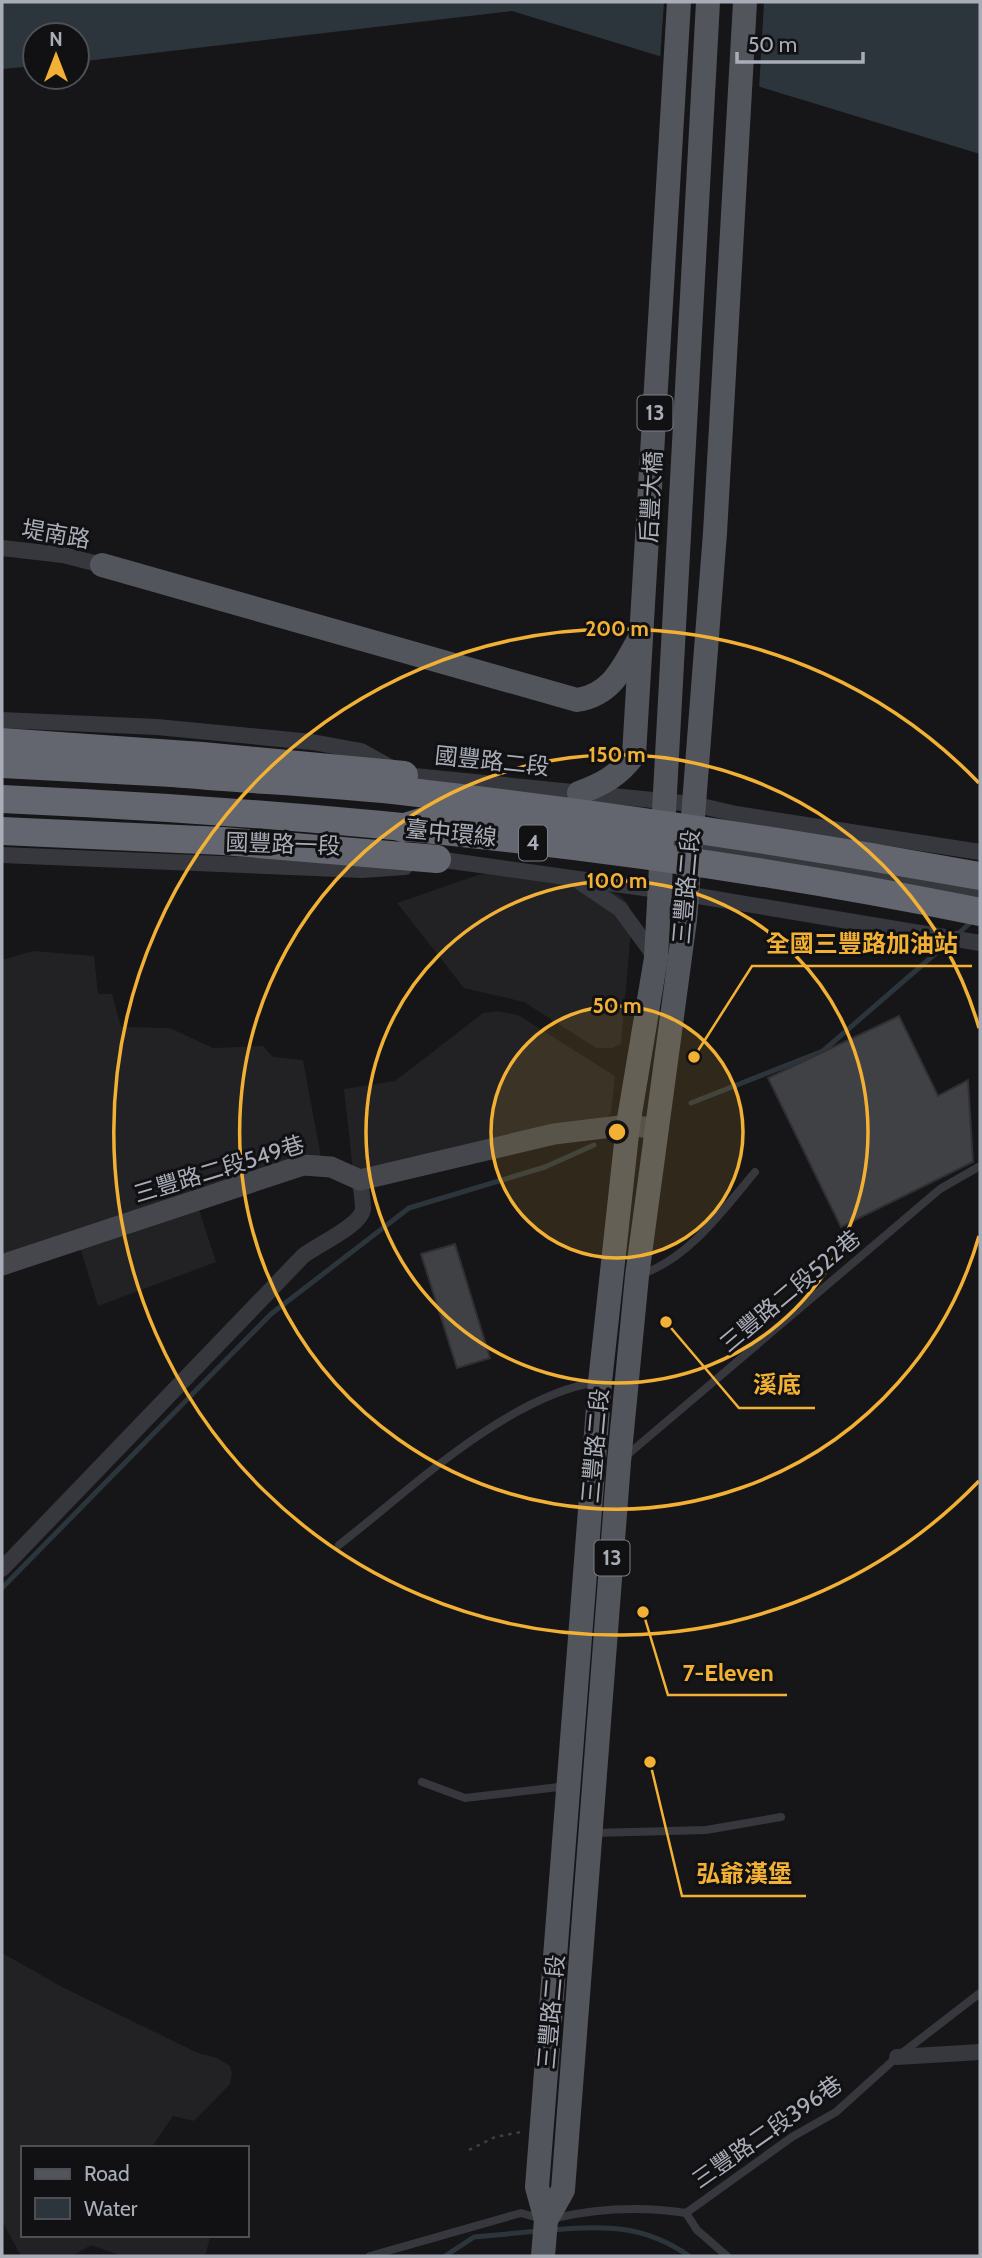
<svg xmlns="http://www.w3.org/2000/svg" width="982" height="2258" font-family="Cabin,'Noto Sans TC',sans-serif">
	<style>
		.built { fill: #222225 }
		.water { fill: #2c353c }
		.pier { fill: #161618 }
		.lines { fill: none; stroke-linecap: round; stroke-linejoin: round }
		.stream { stroke: #2c353c; stroke-width: 5 }
		.building { fill: #404145; stroke: #303034; stroke-width: 2 }
		.path { stroke: #3d3f44; stroke-width: 2.5; stroke-dasharray: 3.5 5; stroke-linecap: butt }
		.lane { stroke: #37383d; stroke-width: 8 }
		.street { stroke: #37383d; stroke-width: 16 }
		.secondary { stroke: #45474d; stroke-width: 21 }
		.primary { stroke: #53555c; stroke-width: 24 }
		.highway { stroke: #63666e; stroke-width: 28 }
		.highway-bridge { stroke: #63666e; stroke-width: 28 }
		.ring { fill: none; stroke: #f2b134; stroke-width: 3.5 }
		.labels { text-anchor: middle; stroke-width: 6; stroke-linejoin: round; paint-order: stroke }
		.shield { fill: #111113; stroke: #7b7e86; stroke-width: 2 }
		.shield-label { font-size: 21px; font-weight: bold; fill: #a8adb8 }
		.street-label { font-size: 23px; fill: #a8adb8; stroke: #111113 }
		.centre { fill: #f2b134; stroke: #111113; stroke-width: 3.5 }
		.ring-label { font-size: 21px; text-anchor: middle; font-weight: bold; fill: #f2b134; stroke: #111113; stroke-width: 6; stroke-linejoin: round; paint-order: stroke }
		.leader { fill: none; stroke: #f2b134; stroke-width: 2.5 }
		.callout-dot { fill: #f2b134; stroke: #111113; stroke-width: 2.5 }
		.callout-label { font-size: 24px; text-anchor: middle; font-weight: bold; fill: #f2b134; stroke: #111113; stroke-width: 6; stroke-linejoin: round; paint-order: stroke }
	</style>
	<rect width="100%" height="100%" fill="#161618"/>
	<g class="built">
		<polygon points="520,869 581,876 621,896 629,905 632,918 621,1044 612,1048 596,1048 524,1002 464,988 397,903 478,875"/>
		<polygon points="33,951 94,956 98,994 112,994 121,1027 170,1028 213,1048 263,1046 273,1057 303,1060 321,1157 194,1194 216,1262 98,1306 76,1234 2,1255 2,960"/>
		<polygon points="497,1011 518,1015 615,1076 611,1113 605,1119 353,1171 344,1089 395,1081 483,1013"/>
		<polygon points="2,1953 64,1988 198,2053 217,2058 230,2066 232,2073 230,2084 194,2121 173,2116 151,2148 23,2148 23,2235 214,2235 210,2238 205,2256 122,2256 91,2245 72,2256 21,2256 2,2221"/>
	</g>
	<polygon class="water" points="2,2 980,2 980,154 512,11 77,62 77,35 35,35 35,66 2,69"/>
	<polygon class="pier" points="664,2 764,2 759,90 660,60"/>
	<g class="lines">
		<g class="stream">
			<polyline points="958,934 973,920"/>
			<polyline points="691,1103 823,1051 950,941"/>
			<polyline points="2,1588 271,1314 409,1208 545,1167 594,1145"/>
			<path d="M 552,2230 C 604,2225 645,2225 689,2256"/>
			<polyline points="445,2256 474,2237 539,2231"/>
		</g>
	</g>
	<g class="building">
		<polygon points="899,1016 938,1096 968,1080 973,1162 841,1227 768,1078"/>
		<polygon points="455,1244 490,1358 457,1368 421,1254"/>
	</g>
	<g class="lines">
		<polyline class="path" points="469,2150 495,2137 521,2132"/>
		<g class="lane">
			<path d="M 642,1274 C 689,1258 724,1209 755,1172"/>
			<polyline points="626,1456 940,1189 980,1166"/>
			<path d="M 339,1545 C 411,1489 507,1396 597,1382"/>
			<polyline points="422,1782 465,1798 567,1786"/>
			<polyline points="594,1833 706,1830 781,1817"/>
			<polyline points="686,2213 697,2230 727,2256"/>
			<path d="M 555,2218 C 599,2208 641,2206 686,2213 L 792,2137 L 836,2112 L 897,2057 L 980,1993"/>
			<polyline points="370,2256 521,2213 542,2219"/>
		</g>
		<g class="street">
			<polyline points="2,548 63,555 102,565"/>
			<polyline points="2,720 157,727 312,742 361,751 404,775 693,804 736,814 980,852"/>
			<polyline points="660,840 795,860 980,895"/>
			<polyline points="2,855 362,870 405,867"/>
			<polyline points="430,861 437,859 686,894 980,943"/>
			<polyline points="580,882 620,909 656,958"/>
			<path d="M 2,1569 L 303,1256 C 318,1244 361,1226 363,1209 C 363,1200 361,1189 360,1180"/>
			<polyline points="897,2057 980,2052"/>
		</g>
		<polyline class="secondary" points="2,1265 303,1165 331,1167 360,1180 554,1134 628,1125 658,1129"/>
		<g class="primary">
			<path d="M 102,565 L 577,700 C 611,695 623,668 638,641"/>
			<path d="M 579,793 C 603,784 618,776 634,755 L 679,2"/>
			<polyline points="546,2220 563,2190 619,1462 637,1276 685,920 715,533 745,2"/>
			<polyline points="543,2256 546,2220 537,2187 600,1382 628,1125 656,958 708,2"/>
		</g>
		<g class="highway">
			<polyline points="2,742 202,756 404,775"/>
			<polyline points="2,764 173,773"/>
			<polyline points="2,799 83,803"/>
			<polyline points="402,828 441,816 463,816 660,840"/>
			<polyline points="2,831 223,841 437,859"/>
		</g>
		<g class="highway-bridge">
			<path d="M 173,773 C 252,780 331,783 410,792 C 601,814 791,842 980,876"/>
			<path d="M 83,803 C 383,819 685,852 980,912"/>
		</g>
	</g>
	<circle cx="617" cy="1132" r="126" fill="#f2b134" fill-opacity=".12"/>
	<g class="ring">
		<circle cx="617" cy="1132" r="126"/>
		<circle cx="617" cy="1132" r="251"/>
		<path d="M979 1236A377 377 0 1 1 979 1028"/>
		<path d="M979 1481A503 503 0 1 1 979 783"/>
	</g>
	<g class="labels">
		<g class="shield">
			<rect x="637.5" y="395.5" width="35" height="35" rx="5"/>
			<rect x="519" y="825.5" width="28" height="35" rx="5"/>
			<rect x="594.5" y="1540.5" width="35" height="35" rx="5"/>
		</g>
		<g class="shield-label">
			<text x="655" y="420">13</text>
			<text x="533" y="850">4</text>
			<text x="612" y="1565">13</text>
		</g>
		<g class="street-label">
			<text transform="translate(651 497) rotate(-87)" y="8">后豐大橋</text>
			<text transform="translate(56 534) rotate(10)" y="8">堤南路</text>
			<text transform="translate(492 761) rotate(6)" y="8">國豐路二段</text>
			<text transform="translate(451 833) rotate(6)" y="8">臺中環線</text>
			<text transform="translate(283 844) rotate(2)" y="8">國豐路一段</text>
			<text transform="translate(686 887) rotate(-85)" y="8">三豐路二段</text>
			<text transform="translate(219 1169) rotate(-17)" y="8">三豐路二段549巷</text>
			<text transform="translate(790 1291) rotate(-40)" y="8">三豐路二段522巷</text>
			<text transform="translate(595 1446) rotate(-85)" y="8">三豐路二段</text>
			<text transform="translate(551 2012) rotate(-85)" y="8">三豐路二段</text>
			<text transform="translate(767 2132) rotate(-35)" y="8">三豐路二段396巷</text>
		</g>
	</g>
	<circle cx="617" cy="1132" r="10" class="centre"/>
	<g class="ring-label">
		<text x="617" y="636">200 m</text>
		<text x="617" y="762">150 m</text>
		<text x="617" y="888">100 m</text>
		<text x="617" y="1013">50 m</text>
	</g>
	<path class="leader" d="M694 1057L752 966H972M666 1322L739 1408H815M643 1612L668 1695H787M650 1762L682 1896H806"/>
	<g class="callout-dot">
		<circle cx="694" cy="1057" r="7"/>
		<circle cx="666" cy="1322" r="7"/>
		<circle cx="643" cy="1612" r="7"/>
		<circle cx="650" cy="1762" r="7"/>
	</g>
	<g class="callout-label">
		<text x="862" y="952">全國三豐路加油站</text>
		<text x="777" y="1393">溪底</text>
		<text x="728" y="1681">7-Eleven</text>
		<text x="744" y="1882">弘爺漢堡</text>
	</g>
	<rect width="982" height="2258" fill="none" stroke="#a8adb8" stroke-width="7"/>
	<rect x="21" y="2146" width="228" height="91" fill="#111113" stroke="#4d4f55" stroke-width="2"/>
	<rect x="35" y="2169" width="35" height="10" fill="#53555c" stroke="#4d4f55" stroke-width="2"/>
	<text x="84" y="2181" font-size="21" fill="#a8adb8">Road</text>
	<rect x="35" y="2198" width="35" height="21" fill="#2c353c" stroke="#4d4f55" stroke-width="2"/>
	<text x="84" y="2216" font-size="21" fill="#a8adb8">Water</text>
	<g transform="translate(56 56)"><circle r="33" fill="#111113" stroke="#4d4f55" stroke-width="2"/>
	<path d="M0-5L12 26L0 18L-12 26Z" fill="#f2b134"/>
	<text y="-10" font-size="19" font-weight="bold" text-anchor="middle" fill="#a8adb8">N</text>
	</g>
	<path d="M737 52v10h126v-10" fill="none" stroke="#a8adb8" stroke-width="3.5"/>
	<text x="748" y="52" font-size="21" fill="#a8adb8" stroke="#111113" stroke-width="5" paint-order="stroke">50 m</text>
</svg>
